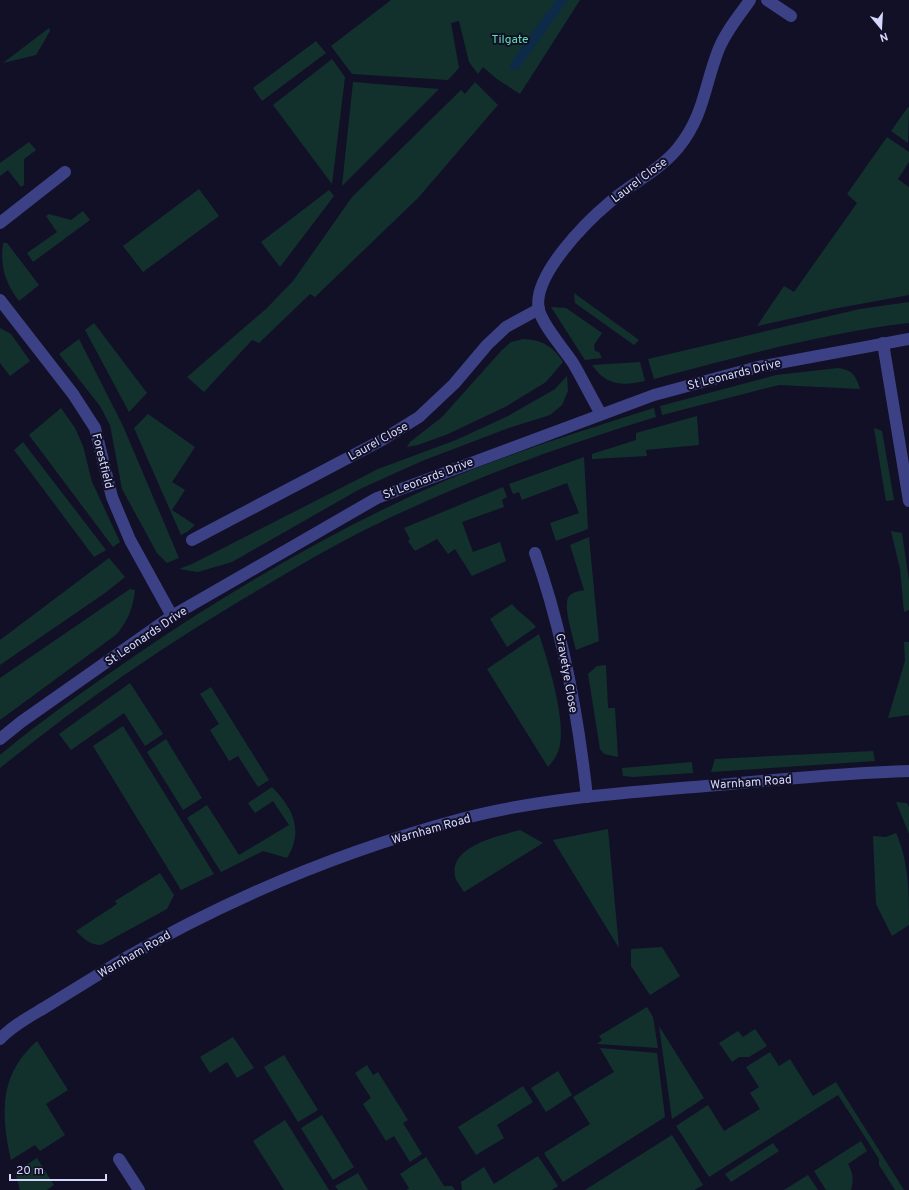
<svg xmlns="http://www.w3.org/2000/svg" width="909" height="1190" font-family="Overpass,sans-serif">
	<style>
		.green { fill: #13312c }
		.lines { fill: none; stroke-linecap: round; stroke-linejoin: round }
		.stream { stroke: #0d2a49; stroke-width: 10 }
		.street { stroke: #3c4185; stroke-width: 12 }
		.labels { text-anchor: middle; stroke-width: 4; stroke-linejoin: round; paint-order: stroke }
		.park-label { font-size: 12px; fill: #62dfb1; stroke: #111027 }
		.street-label { font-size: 12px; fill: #d6d7fe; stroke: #111027 }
	</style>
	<rect width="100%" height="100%" fill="#111027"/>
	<g class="green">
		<polygon points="391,0 580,0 520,94 497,79 483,67 478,74 469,62 459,21 451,23 459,68 448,80 352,74 331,46"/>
		<polygon points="49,28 50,31 36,55 3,63"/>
		<polygon points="316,41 326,53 262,101 253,88"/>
		<polygon points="332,59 345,77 332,184 273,105"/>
		<polygon points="353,82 439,89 342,186"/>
		<polygon points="475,82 498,105 418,198 315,297 310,294 259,343 252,340 204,392 187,377 266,309 293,281 352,197 461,90 465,94"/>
		<polygon points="908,107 909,108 908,143 891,131"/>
		<polygon points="887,137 909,152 909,162 898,179 909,187 909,295 833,309 757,326 784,286 794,292 857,203 847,194"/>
		<polygon points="29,142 36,150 24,159 24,185 21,187 8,170 0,176 0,163"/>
		<polygon points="199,189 219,216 143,272 123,246"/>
		<polygon points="329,190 334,196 280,267 261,242"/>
		<polygon points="83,211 90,220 33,262 27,253 57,232 46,216 49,214 71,220"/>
		<path d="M 3,243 L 7,243 L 39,285 L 19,301 C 5,283 0,266 3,243 Z"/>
		<polygon points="574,293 639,340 634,345 575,303"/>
		<path d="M 909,302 L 909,323 C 823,333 738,357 654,379 L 648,359 L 860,309 Z"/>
		<polygon points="551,307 566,308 602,333 594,345 595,351 599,352 602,358 585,360"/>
		<polygon points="94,323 147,393 129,412 85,330"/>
		<polygon points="0,328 11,334 30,361 10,376 0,363"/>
		<polygon points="79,339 123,426 179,558 167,563 157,553 122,489 110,425 100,406 59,354"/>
		<path d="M 523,339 C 542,340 553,346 563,362 L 546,382 L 505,407 L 448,434 L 418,445 L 407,447 L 410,442 L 442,417 L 502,350 L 511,342 Z"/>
		<path d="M 640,362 L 645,381 C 622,386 607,386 592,365 Z"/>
		<path d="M 838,368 C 852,370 856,375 860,389 L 779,385 L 662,415 L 660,406 L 776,375 Z"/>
		<polygon points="567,376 568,391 562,405 550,415 506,429 422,461 360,489 232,562 198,572 179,569 192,564 378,469 456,440 508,416 555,389"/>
		<polygon points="61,408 75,428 83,446 92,482 120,542 113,547 29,435"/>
		<path d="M 654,408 L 656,417 C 573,442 489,472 409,509 C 361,530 315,556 270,583 C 175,638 85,699 0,768 L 0,755 C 42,720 88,688 133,657 C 231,590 333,530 442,482 C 511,453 583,430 654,408 Z"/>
		<polygon points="148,414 195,447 172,482 185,490 172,510 195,525 187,532 181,535 134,428"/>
		<polygon points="697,416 699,445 646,450 647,456 592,459 592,454 636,440 636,433"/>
		<polygon points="874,428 882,431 894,500 886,501"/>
		<polygon points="23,442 106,550 94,557 14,450"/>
		<polygon points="584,457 588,529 556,541 550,523 579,513 567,483 522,500 519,492 513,494 509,484"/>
		<polygon points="503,487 507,497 502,500 504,507 462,522 473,552 500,542 506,561 472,576 455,549 448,554 437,539 415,551 408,541 410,539 404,528"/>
		<polygon points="891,531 902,533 909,581 909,610 904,612 900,569"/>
		<path d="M 589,537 L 599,641 L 576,650 C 574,639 562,605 569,596 C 573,592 579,591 584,590 L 570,545 Z"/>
		<polygon points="109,558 125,577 105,593 0,665 0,640"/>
		<path d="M 130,589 L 135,590 C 133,608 128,620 117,634 L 0,720 L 0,678 Z"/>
		<path d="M 512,604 C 519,613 529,618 536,627 L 507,647 L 490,619 Z"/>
		<path d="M 539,634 C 548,662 567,721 559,749 C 557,756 553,761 548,767 L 487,669 Z"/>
		<polygon points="904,642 909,642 909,715 888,718 905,661"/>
		<polygon points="606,665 608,708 615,708 618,757 604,754 600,749 588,674 597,666"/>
		<polygon points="130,683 163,734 145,746 124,713 71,750 59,734"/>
		<polygon points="211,687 269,780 258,787 238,756 229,761 210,730 219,724 200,694"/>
		<polygon points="123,726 214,874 181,890 93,746"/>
		<polygon points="166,739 202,798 183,810 147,752"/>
		<polygon points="873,751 875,761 711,772 715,759"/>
		<polygon points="692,762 693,773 633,777 623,776 622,768"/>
		<path d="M 272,787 C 293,808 304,831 287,858 L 263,851 L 221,872 L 187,818 L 207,805 L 239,855 L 289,825 L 273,801 L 255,813 L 248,803 Z"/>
		<polygon points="896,802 907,803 909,807 909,834"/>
		<polygon points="608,829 619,948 553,840"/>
		<path d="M 520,830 L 543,843 L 464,892 C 462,888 456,882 455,876 C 449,846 499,836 520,830 Z"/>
		<path d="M 896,833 C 909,862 909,893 909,925 L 892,936 L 876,904 L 873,836 L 886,837 Z"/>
		<path d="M 160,873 L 174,895 L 167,909 L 101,945 C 90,945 84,939 76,931 L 117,904 L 115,901 Z"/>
		<polygon points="662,947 680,976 650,995 631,966 631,949"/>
		<polygon points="647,1007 653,1017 658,1048 597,1044 602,1040 599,1036"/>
		<polygon points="659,1026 704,1098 672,1119"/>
		<polygon points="755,1029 767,1046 749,1057 739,1057 732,1062 719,1043 738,1031 743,1037"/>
		<polygon points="233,1037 254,1068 237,1078 227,1062 210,1073 200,1057"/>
		<path d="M 37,1041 L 68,1090 L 46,1104 L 65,1135 L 40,1151 L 35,1145 L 11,1160 C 0,1111 0,1074 37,1041 Z"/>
		<polygon points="600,1048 657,1053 665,1117 563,1182 544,1153 590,1124 573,1097 614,1072"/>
		<polygon points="770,1052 779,1066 790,1059 813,1096 836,1082 904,1190 895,1190 879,1165 879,1159 838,1095 709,1177 676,1126 708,1105 724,1131 760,1109 750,1093 759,1087 746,1067"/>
		<polygon points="284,1055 318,1110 298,1122 264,1067"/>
		<polygon points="367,1065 373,1075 378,1072 408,1120 403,1123 422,1154 410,1162 394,1136 386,1141 363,1104 371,1098 355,1073"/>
		<polygon points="558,1071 572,1095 546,1112 531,1088"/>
		<polygon points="523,1086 533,1102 497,1125 504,1138 476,1155 458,1127"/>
		<polygon points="322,1115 354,1167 333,1180 301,1128"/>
		<polygon points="285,1120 329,1190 284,1190 253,1141"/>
		<polygon points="672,1135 703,1185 694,1190 585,1190"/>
		<path d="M 861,1141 L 867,1151 L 848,1164 C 853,1173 854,1180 851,1190 L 826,1190 L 814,1171 Z"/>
		<polygon points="773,1143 779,1151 731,1182 725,1174"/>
		<polygon points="538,1156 558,1186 552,1190 462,1190 461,1182 484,1167 494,1184"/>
		<polygon points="426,1157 444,1186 452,1186 455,1190 407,1190 409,1188 400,1174"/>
		<polygon points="37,1158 54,1185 47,1190 20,1190 15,1172"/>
		<polygon points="358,1173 368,1190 338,1190 335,1186"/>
		<polygon points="808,1175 818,1190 784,1190"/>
	</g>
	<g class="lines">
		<polyline class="stream" points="515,65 562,0"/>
		<g class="street">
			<polyline points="767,0 791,16"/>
			<polyline points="0,223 65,172"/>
			<polyline points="0,300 73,394 95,428 112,497 130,540 172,616"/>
			<polyline points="883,343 909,501"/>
			<path d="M 601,414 C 591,397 583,380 573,363 C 564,349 543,326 539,310 C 531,277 586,222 610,202 C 632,183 659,171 678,148 C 704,116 704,87 718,51 C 725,32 739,16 750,0"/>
			<polyline points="192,540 382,440 419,417 454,384 487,345 506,327 539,309"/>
			<path d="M 535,553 C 563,632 578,714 587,797"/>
			<polyline points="0,739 21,722 172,616 377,498 654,395 758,367 909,339"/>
			<path d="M 0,1039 C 12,1026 29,1017 44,1008 C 70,992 96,976 122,960 C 229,898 342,851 461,819 C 541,798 624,793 706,786 C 773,780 841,773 909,771"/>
			<polyline points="119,1159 139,1190"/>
		</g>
	</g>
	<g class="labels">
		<g class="park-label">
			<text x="510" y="43">Tilgate</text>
		</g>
		<g class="street-label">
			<text transform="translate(639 180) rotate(-37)" y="4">Laurel Close</text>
			<text transform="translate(734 374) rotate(-14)" y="4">St Leonards Drive</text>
			<text transform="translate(378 441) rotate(-29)" y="4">Laurel Close</text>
			<text transform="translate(103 461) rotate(76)" y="4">Forestfield</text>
			<text transform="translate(428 478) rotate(-21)" y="4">St Leonards Drive</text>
			<text transform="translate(146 636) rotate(-34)" y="4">St Leonards Drive</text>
			<text transform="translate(567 673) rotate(80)" y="4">Gravetye Close</text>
			<text transform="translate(751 782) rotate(-4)" y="4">Warnham Road</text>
			<text transform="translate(431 829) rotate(-16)" y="4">Warnham Road</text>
			<text transform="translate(134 954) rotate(-30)" y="4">Warnham Road</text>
		</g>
	</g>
	<g transform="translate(881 28) rotate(162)" stroke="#111027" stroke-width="3" paint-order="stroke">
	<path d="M0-3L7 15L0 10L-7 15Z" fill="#d6d7fe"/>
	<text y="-6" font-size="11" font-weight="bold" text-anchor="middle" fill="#d6d7fe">N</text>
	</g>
	<path d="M10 1174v6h96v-6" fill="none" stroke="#d6d7fe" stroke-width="2"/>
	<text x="16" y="1174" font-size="12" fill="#d6d7fe" stroke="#111027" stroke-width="3" paint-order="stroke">20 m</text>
</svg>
